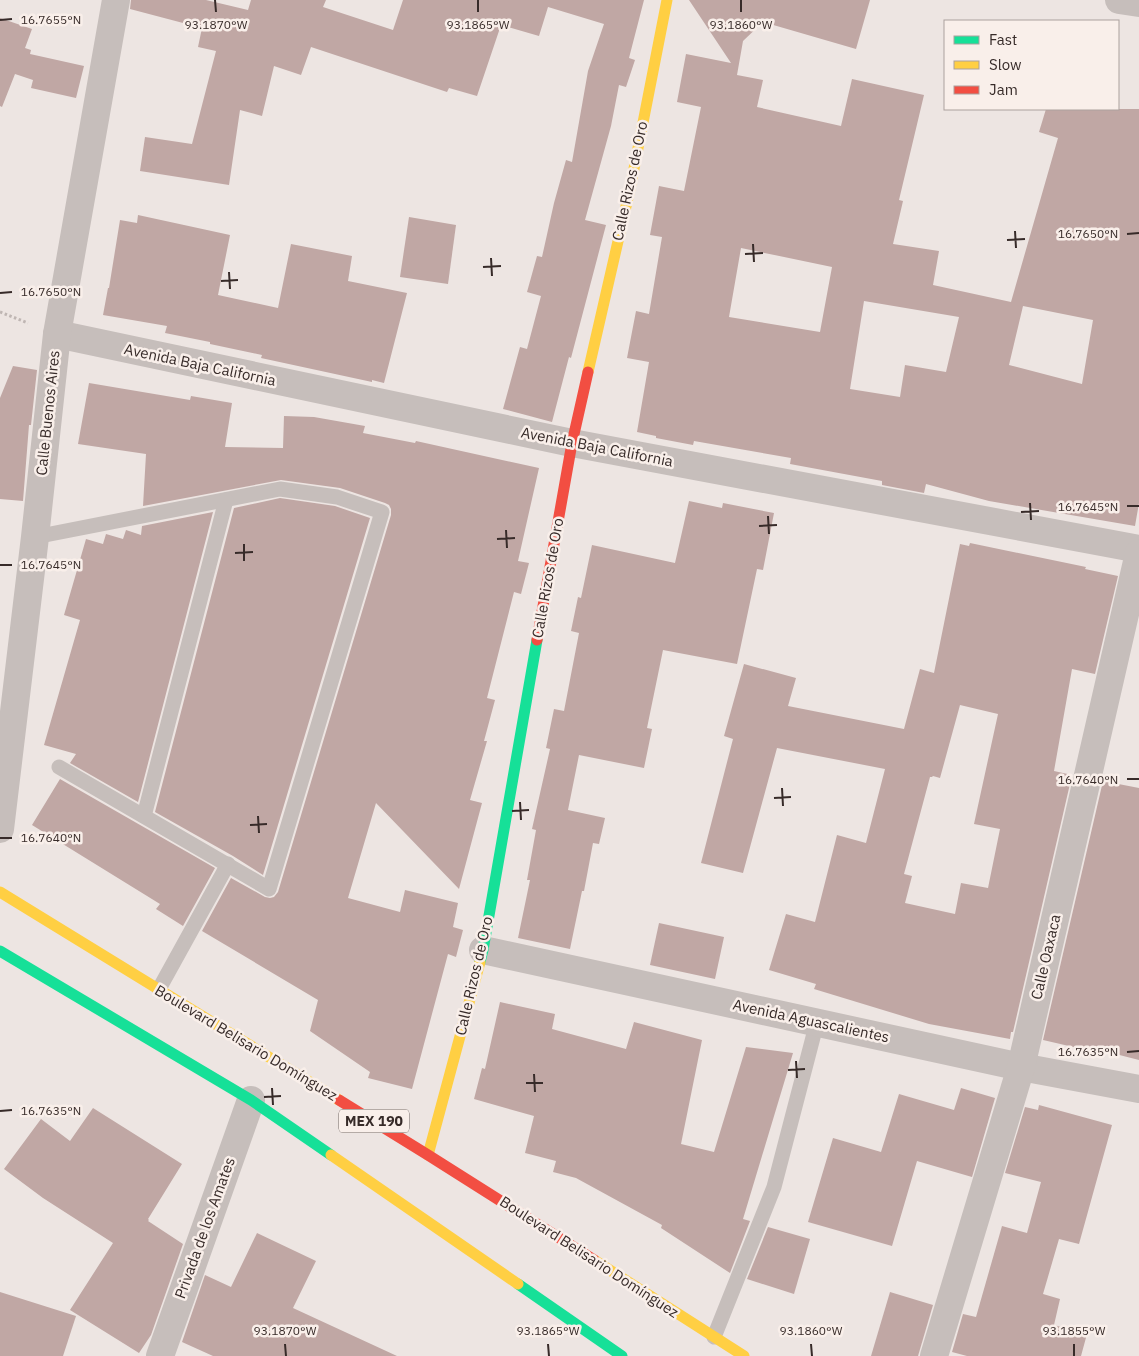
<svg xmlns="http://www.w3.org/2000/svg" width="1139" height="1356" font-family="'IBM Plex Sans',sans-serif">
	<style>
		.building { fill: #c0a7a4; fill-rule: evenodd }
		.lines { fill: none; stroke-linecap: round; stroke-linejoin: round }
		.path { stroke: #bfb6b3; stroke-width: 3; stroke-dasharray: 2.5 2.5; stroke-linecap: butt }
		.lane { stroke: #c6bebb; stroke-width: 15 }
		.street { stroke: #c6bebb; stroke-width: 28 }
		.fast { stroke: #16e098; stroke-width: 11 }
		.slow { stroke: #ffcf43; stroke-width: 11 }
		.jam { stroke: #f24e42; stroke-width: 11 }
		.ticks { fill: none; stroke: #372b29; stroke-width: 2 }
		.labels { text-anchor: middle; stroke-width: 5; stroke-linejoin: round; paint-order: stroke }
		.shield { fill: #f9efea; stroke: #716663; stroke-width: 1 }
		.shield-label { font-size: 14px; font-weight: bold; fill: #372b29 }
		.street-label { font-size: 15px; fill: #372b29; stroke: #f9efea }
		.ticks-label { font-size: 12px; text-anchor: middle; fill: #372b29; stroke: #f9efea; stroke-width: 5; stroke-linejoin: round; paint-order: stroke }
	</style>
	<rect width="100%" height="100%" fill="#ede5e2"/>
	<g class="building">
		<polygon points="131,0 206,0 248,10 251,0 326,0 323,7 393,30 403,0 644,0 629,58 635,60 626,87 619,85 611,126 585,220 606,225 571,358 569,357 552,422 503,409 520,347 527,349 541,296 527,292 537,256 542,257 554,203 566,160 572,162 588,71 604,24 548,7 539,36 501,25 477,96 449,88 447,92 311,47 301,75 274,66 262,116 240,110 229,185 140,171 145,137 192,144 216,51 198,47 202,28 130,9"/>
		<path d="M 689,0 L 870,0 L 856,49 L 763,22 L 743,41 L 737,75 L 763,80 L 757,107 L 841,126 L 852,79 L 924,95 L 899,200 L 903,201 L 893,244 L 939,251 L 933,285 L 1011,302 L 1058,138 L 1039,132 L 1046,109 L 1139,109 L 1139,503 L 1135,526 L 989,501 L 926,484 L 924,493 L 882,485 L 882,481 L 790,464 L 791,458 L 694,441 L 693,445 L 656,438 L 656,436 L 637,432 L 649,362 L 627,358 L 636,311 L 649,314 L 662,237 L 650,235 L 659,186 L 684,191 L 701,107 L 677,102 L 686,54 L 731,63 ZM 741,248 L 832,267 L 820,332 L 729,317 ZM 864,301 L 959,317 L 946,372 L 905,365 L 900,397 L 850,389 ZM 1023,306 L 1093,320 L 1082,384 L 1009,365 Z"/>
		<polygon points="0,18 32,29 25,48 31,50 30,54 84,66 76,98 31,88 33,80 15,74 2,107 0,106"/>
		<polygon points="138,215 230,235 218,295 278,308 291,244 352,256 348,281 407,293 384,383 372,380 372,382 261,358 262,355 210,344 210,342 165,333 167,326 103,315 108,288 109,288 120,220 137,223"/>
		<polygon points="409,217 456,225 448,284 400,277"/>
		<polygon points="13,366 37,370 31,425 29,425 23,501 0,499 0,398"/>
		<polygon points="89,383 190,400 191,396 232,403 225,447 283,448 284,416 314,417 365,426 363,433 415,443 416,441 539,468 518,561 529,563 521,594 514,592 487,698 495,700 484,741 487,741 470,800 482,803 459,889 376,803 348,898 400,912 405,890 458,903 453,927 463,930 456,957 448,954 412,1089 368,1078 370,1072 310,1031 318,1000 202,931 231,878 265,897 270,898 274,897 278,892 391,515 391,509 389,505 385,503 340,488 281,480 143,506 146,454 78,444"/>
		<polygon points="280,498 335,506 370,518 263,875 233,856 155,812 234,508"/>
		<polygon points="689,501 722,508 723,503 774,513 763,570 757,569 737,664 663,650 647,728 652,729 644,768 579,755 568,810 605,818 599,844 593,843 584,891 582,891 570,949 518,938 530,880 527,880 536,830 532,829 550,749 546,748 554,709 564,711 579,633 571,631 578,597 581,598 592,545 675,563"/>
		<polygon points="213,512 138,802 70,763 76,754 44,745 80,620 64,615 86,539 103,544 106,534 123,539 126,530 141,535 142,526"/>
		<path d="M 970,543 L 1086,567 L 1085,569 L 1118,576 L 1095,674 L 1072,669 L 1054,771 L 1072,775 L 1013,1032 L 1011,1032 L 1010,1039 L 929,1024 L 814,989 L 816,984 L 769,970 L 786,914 L 815,922 L 837,835 L 866,843 L 885,769 L 777,748 L 743,873 L 701,863 L 733,739 L 724,736 L 744,664 L 796,678 L 788,706 L 904,729 L 920,669 L 934,673 L 960,544 L 969,546 ZM 960,705 L 998,714 L 974,824 L 1000,829 L 988,888 L 961,883 L 955,914 L 905,903 L 912,876 L 904,874 L 930,777 L 932,777 L 933,776 L 940,778 Z"/>
		<polygon points="60,779 215,868 183,926 156,909 160,904 32,825"/>
		<polygon points="1103,781 1139,788 1139,1060 1096,1049 1095,1052 1043,1040"/>
		<polygon points="659,923 724,937 715,979 650,965"/>
		<polygon points="500,1002 555,1014 552,1029 626,1049 634,1022 702,1040 681,1144 714,1152 746,1047 793,1053 743,1219 750,1221 730,1273 661,1228 662,1225 576,1178 553,1172 556,1161 525,1153 534,1116 474,1099 482,1068 485,1069"/>
		<polygon points="961,1088 995,1098 972,1177 917,1161 892,1246 808,1222 833,1138 881,1152 899,1094 954,1110"/>
		<polygon points="1039,1105 1112,1125 1079,1244 1059,1239 1043,1294 1060,1299 1054,1325 1087,1334 1081,1356 967,1356 952,1352 963,1314 976,1317 1002,1226 1027,1233 1041,1182 1005,1173 1025,1107 1038,1110"/>
		<polygon points="93,1108 182,1164 148,1219 149,1220 148,1221 183,1244 151,1335 139,1353 70,1310 113,1243 43,1198 4,1169 41,1119 70,1141"/>
		<polygon points="768,1227 810,1239 794,1294 747,1279"/>
		<polygon points="257,1233 316,1261 293,1308 397,1356 213,1356 182,1342 205,1275 231,1287"/>
		<polygon points="0,1292 76,1316 63,1356 0,1356"/>
		<polygon points="890,1292 933,1305 918,1356 871,1356"/>
	</g>
	<g class="lines">
		<polyline class="path" points="0,312 28,323"/>
		<g class="lane">
			<polyline points="35,537 280,489 337,497 382,512 269,889 59,767"/>
			<polyline points="144,816 226,500"/>
			<polyline points="159,989 228,864"/>
			<polyline points="714,1337 774,1187 817,1022"/>
		</g>
		<g class="street">
			<polyline points="1119,0 1139,3"/>
			<polyline points="57,334 572,443 1139,549"/>
			<polyline points="0,829 35,537 57,334 116,0"/>
			<polyline points="483,950 1021,1067 1139,1089"/>
			<polyline points="160,1356 251,1100"/>
			<polyline points="934,1356 1021,1067 1139,553"/>
		</g>
		<g class="fast">
			<polyline points="0,951 251,1100 331,1155"/>
			<polyline points="480,962 483,950 537,640"/>
			<polyline points="518,1284 622,1356"/>
		</g>
		<g class="slow">
			<polyline points="588,372 630,189 667,0"/>
			<polyline points="0,892 339,1100"/>
			<polyline points="331,1155 518,1284"/>
			<polyline points="428,1155 480,962"/>
			<polyline points="594,1260 744,1356"/>
		</g>
		<g class="jam">
			<polyline points="537,640 572,443 588,372"/>
			<polyline points="339,1100 428,1155 594,1260"/>
		</g>
	</g>
	<path class="ticks" d="M 215,0 L 216,12M 478,0 L 478,12M 741,0 L 741,12M 0,20 L 12,19M 1015,231 L 1016,248M 1127,234 L 1139,233M 1007,240 L 1025,239M 753,244 L 754,262M 745,254 L 763,253M 491,258 L 492,276M 483,267 L 501,266M 229,272 L 230,289M 221,281 L 238,280M 0,293 L 12,292M 1030,503 L 1031,520M 1127,506 L 1139,506M 1021,512 L 1039,511M 768,516 L 769,534M 759,526 L 777,525M 506,530 L 507,548M 497,539 L 515,538M 244,544 L 244,561M 235,553 L 253,552M 0,565 L 12,565M 1127,779 L 1139,779M 782,788 L 783,806M 774,798 L 791,797M 520,802 L 521,820M 512,811 L 529,810M 258,816 L 259,833M 250,825 L 267,824M 0,838 L 12,838M 1127,1052 L 1139,1051M 796,1061 L 797,1078M 788,1070 L 805,1069M 534,1074 L 535,1092M 526,1083 L 543,1083M 272,1088 L 273,1105M 264,1097 L 281,1096M 0,1111 L 12,1110M 285,1344 L 286,1356M 548,1344 L 549,1356M 811,1344 L 812,1356M 1074,1344 L 1074,1356"/>
	<g class="labels">
		<rect class="shield" x="339" y="1109.5" width="70" height="23" rx="4"/>
		<g class="shield-label">
			<text x="374" y="1126">MEX 190</text>
		</g>
		<g class="street-label">
			<text transform="translate(630 181) rotate(-78)" y="5">Calle Rizos de Oro</text>
			<text transform="translate(200 365) rotate(12)" y="5">Avenida Baja California</text>
			<text transform="translate(48 413) rotate(-84)" y="5">Calle Buenos Aires</text>
			<text transform="translate(597 447) rotate(11)" y="5">Avenida Baja California</text>
			<text transform="translate(548 578) rotate(-80)" y="5">Calle Rizos de Oro</text>
			<text transform="translate(1046 957) rotate(-77)" y="5">Calle Oaxaca</text>
			<text transform="translate(474 976) rotate(-77)" y="5">Calle Rizos de Oro</text>
			<text transform="translate(811 1021) rotate(12)" y="5">Avenida Aguascalientes</text>
			<text transform="translate(246 1043) rotate(31)" y="5">Boulevard Belisario Domínguez</text>
			<text transform="translate(205 1228) rotate(-70)" y="5">Privada de los Amates</text>
			<text transform="translate(589 1257) rotate(33)" y="5">Boulevard Belisario Domínguez</text>
		</g>
	</g>
	<g class="ticks-label">
		<text x="51" y="24">16.7655°N</text>
		<text x="216" y="29">93.1870°W</text>
		<text x="478" y="29">93.1865°W</text>
		<text x="741" y="29">93.1860°W</text>
		<text x="1088" y="238">16.7650°N</text>
		<text x="51" y="296">16.7650°N</text>
		<text x="1088" y="511">16.7645°N</text>
		<text x="51" y="569">16.7645°N</text>
		<text x="1088" y="784">16.7640°N</text>
		<text x="51" y="842">16.7640°N</text>
		<text x="1088" y="1056">16.7635°N</text>
		<text x="51" y="1115">16.7635°N</text>
		<text x="285" y="1335">93.1870°W</text>
		<text x="548" y="1335">93.1865°W</text>
		<text x="811" y="1335">93.1860°W</text>
		<text x="1074" y="1335">93.1855°W</text>
	</g>
	<rect x="944" y="20" width="175" height="90" fill="#f9efea" stroke="#aba19d"/>
	<rect x="954" y="36" width="25" height="8" fill="#16e098" stroke="#aba19d"/>
	<text x="989" y="45" font-size="15" fill="#372b29">Fast</text>
	<rect x="954" y="61" width="25" height="8" fill="#ffcf43" stroke="#aba19d"/>
	<text x="989" y="70" font-size="15" fill="#372b29">Slow</text>
	<rect x="954" y="86" width="25" height="8" fill="#f24e42" stroke="#aba19d"/>
	<text x="989" y="95" font-size="15" fill="#372b29">Jam</text>
</svg>
